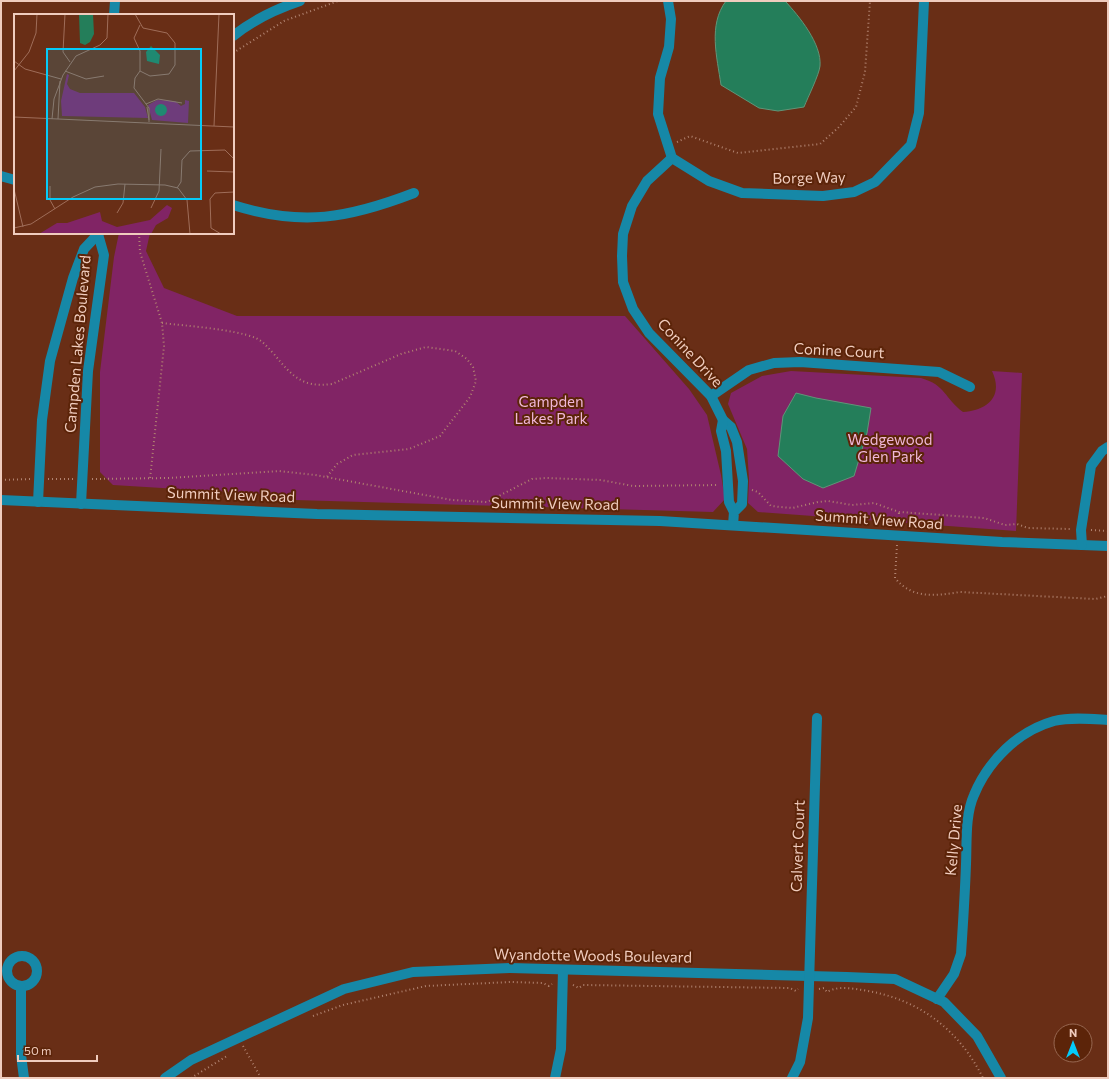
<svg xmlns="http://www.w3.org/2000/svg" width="1109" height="1079" font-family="Commissioner,sans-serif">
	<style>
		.green { fill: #812465 }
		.water { fill: #247e5a; stroke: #619578 }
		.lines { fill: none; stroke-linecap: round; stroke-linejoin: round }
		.path { stroke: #b18370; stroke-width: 2; stroke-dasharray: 1 3; stroke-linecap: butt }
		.minor { stroke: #1688a7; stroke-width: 10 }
		.labels { text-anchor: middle; stroke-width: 4; stroke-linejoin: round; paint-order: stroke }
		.street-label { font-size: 15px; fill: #f0ccbe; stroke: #5c2409 }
		.park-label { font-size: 15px; fill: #f0b7d9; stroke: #5c2409 }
		.inset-road { fill: none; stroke: #9f6d59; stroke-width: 1 }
		.view { fill: #04cbf9; fill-opacity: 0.15; stroke: #04cbf9; stroke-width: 2 }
		.inset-edge { fill: none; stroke: #f0ccbe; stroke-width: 2 }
	</style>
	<rect width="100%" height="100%" fill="#692e16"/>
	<g class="green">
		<polygon points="119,233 150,233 146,251 164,288 237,316 625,316 689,389 707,415 721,475 725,499 713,512 260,499 260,494 113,485 100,472 100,372 114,257"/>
		<path d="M 791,371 L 921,378 C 946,385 944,398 963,412 C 987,410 1004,397 992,371 L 1022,373 L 1016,531 L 758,512 L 748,503 L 749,479 L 747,449 L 728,404 L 731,393 L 762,376 Z"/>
	</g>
	<g class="water">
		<path d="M 726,1 L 785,1 C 799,16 822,44 820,66 C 819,75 808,97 804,107 L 778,111 L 759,108 L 721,85 C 717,57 708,25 726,1 Z"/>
		<polygon points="796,393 816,398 871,408 867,433 854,476 823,488 803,479 778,456 783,416"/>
	</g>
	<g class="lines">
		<g class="path">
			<polyline points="233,53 284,21 338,1"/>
			<polyline points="677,142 690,136 738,153 820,144 838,128 856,107 865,72 870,1"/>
			<polyline points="139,233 140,252 162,323 164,346 150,479"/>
			<path d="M 162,323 C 187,326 233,329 256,338 C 264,342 268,348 274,354 C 292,376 302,388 332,384 L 401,354 L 426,347 L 455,351 L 467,359 L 473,367 L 476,381 L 470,397 L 440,436 L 409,449 L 353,455 L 337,464 L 326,478"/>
			<polyline points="48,479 74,479"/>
			<polyline points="92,479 169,478 279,471 315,475 452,500 487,502 532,479 546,478 601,480 633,486 719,485"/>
			<polyline points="1,480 30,479"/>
			<polyline points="752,490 758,492 771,506 781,507 792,508 818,502 828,501 852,505 874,503 899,512 984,518 1005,525 1017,524 1028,528 1071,529"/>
			<polyline points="898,526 899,512"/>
			<polyline points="1091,530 1108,531"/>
			<path d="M 897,545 L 895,578 C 912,599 935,596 960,592 L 1095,599 L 1108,596"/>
			<polyline points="573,985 579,988 583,985 790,988 796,991 798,989"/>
			<path d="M 819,989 L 824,988 L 827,992 C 837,986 850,988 862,990 C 917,998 958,1028 983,1078"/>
			<polyline points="313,1016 343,1005 426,986 510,982 543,983 549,986 552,984"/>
			<polyline points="243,1046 261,1078"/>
			<polyline points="191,1078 227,1056"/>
		</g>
		<g class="minor">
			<polyline points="668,1 671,19 669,47 660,78 658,114 672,158"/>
			<polyline points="114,15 115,1"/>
			<path d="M 233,36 C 253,20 276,9 300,1"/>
			<polyline points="672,158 647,181 632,206 623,234 622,256 623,282 633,309 649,333 711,396 723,420 731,427 737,442 743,481 742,504 734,512 733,525"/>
			<polyline points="672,158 709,181 742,193 823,196 854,192 875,182 911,145 919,113 924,1"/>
			<polyline points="1,176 15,180"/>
			<path d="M 233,205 C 302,227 349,218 414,193"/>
			<polyline points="711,396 749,370 774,363 800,362 939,372 970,387"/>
			<polyline points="723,420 721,431 726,451 729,502 734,512"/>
			<polyline points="1,500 317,514 660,521 1002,542 1108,546"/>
			<polyline points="38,502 42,420 50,361 73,278 84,249 99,233"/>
			<polyline points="81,504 88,371 104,255 98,234"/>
			<polyline points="1082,545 1081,530 1091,466 1102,451 1108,447"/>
			<circle cx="22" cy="971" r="15"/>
			<polyline points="21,987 21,1055 24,1078"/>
			<path d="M 937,999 L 954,974 L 961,954 C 963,924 965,894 966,864 C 967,842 965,815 974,795 C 988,761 1018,731 1054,721 C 1071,717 1091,719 1108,720"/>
			<polyline points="165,1078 191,1060 344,989 413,972 510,968 847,977 895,979 944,1002 977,1036 1001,1078"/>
			<polyline points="555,1078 561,1049 563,970"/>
			<polyline points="792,1078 800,1062 808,1018 817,718"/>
		</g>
	</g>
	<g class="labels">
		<g class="street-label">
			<text transform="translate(809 178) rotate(-1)" y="5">Borge Way</text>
			<text transform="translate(78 344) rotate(-85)" y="5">Campden Lakes Boulevard</text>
			<text transform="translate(839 351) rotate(3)" y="5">Conine Court</text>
			<text transform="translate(690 353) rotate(47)" y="5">Conine Drive</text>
			<text transform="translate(231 495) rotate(2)" y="5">Summit View Road</text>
			<text transform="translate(555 504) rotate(1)" y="5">Summit View Road</text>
			<text transform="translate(879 520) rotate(4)" y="5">Summit View Road</text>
			<text transform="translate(954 840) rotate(-85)" y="5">Kelly Drive</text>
			<text transform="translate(798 846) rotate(-88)" y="5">Calvert Court</text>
			<text transform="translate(593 956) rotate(1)" y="5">Wyandotte Woods Boulevard</text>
		</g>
		<g class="park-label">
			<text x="551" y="407">Campden<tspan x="551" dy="17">Lakes Park</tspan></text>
			<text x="890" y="445">Wedgewood<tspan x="890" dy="17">Glen Park</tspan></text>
		</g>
	</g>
	<g transform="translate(14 14)">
		<rect width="220" height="220" fill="#692e16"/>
		<path d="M 53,60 L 55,61 L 53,70 L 56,75 L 66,79 L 120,79 L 131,93 L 134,104 L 48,102 L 47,87 ZM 143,86 L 161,87 L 167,92 L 171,90 L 171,86 L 175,87 L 174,109 L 138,106 L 134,91 ZM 153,191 L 158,194 L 154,204 L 142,211 L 137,220 L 25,220 L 43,209 L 53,209 L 86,198 L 88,207 L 103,213 L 136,206 Z" fill="#812465"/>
		<path d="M 65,0 L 79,0 L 80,20 L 76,28 L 71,31 L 66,29 ZM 137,32 L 146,41 L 145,50 L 133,47 L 132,38 ZM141 96a6 6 0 1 1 12 0a6 6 0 1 1-12 0Z" fill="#247e5a"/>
		<path class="inset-road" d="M 51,0 L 49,38 L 56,48M 121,0 L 129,14 L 153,19 L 161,29 L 161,51 L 155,60 L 136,62 L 126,57M 126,11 L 120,24 L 126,37 L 126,57M 0,47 L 11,55 L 47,65M 0,57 L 15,38 L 22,19 L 23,0M 51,57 L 72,65 L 90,62M 126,57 L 121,64 L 120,74 L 135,94 L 135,108M 132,90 L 144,85 L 168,89M 133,93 L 135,106M 0,103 L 220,113M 38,105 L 40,85 L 49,61 L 62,42 L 86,31 L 93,24 L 94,0M 44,105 L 46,67M 200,112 L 205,0M 193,157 L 220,158M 36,172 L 36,186 L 41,195M 163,174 L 167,168 L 168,146 L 176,137 L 211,136 L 220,145M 0,175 L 9,213M 137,194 L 145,177 L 147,135M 103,199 L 109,189 L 111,170M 0,214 L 17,210 L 59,183 L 81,173 L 104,170 L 151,171 L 164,174 L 173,186 L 176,220M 207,220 L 197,214 L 196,185 L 201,179 L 220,178"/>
		<path class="view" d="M 33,35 L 187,35 L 187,185 L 33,185 Z"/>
		<rect width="220" height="220" class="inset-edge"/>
	</g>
	<rect width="1109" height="1079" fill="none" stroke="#f0ccbe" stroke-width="4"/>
	<g transform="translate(1073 1043)"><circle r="19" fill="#5c2409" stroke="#976751"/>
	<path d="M0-3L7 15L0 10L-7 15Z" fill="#04cbf9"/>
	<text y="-6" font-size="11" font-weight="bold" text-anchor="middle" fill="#f0ccbe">N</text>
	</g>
	<path d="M18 1055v6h79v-6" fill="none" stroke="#f0ccbe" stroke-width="2"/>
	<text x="24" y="1055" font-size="12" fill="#f0ccbe" stroke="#5c2409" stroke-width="3" paint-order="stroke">50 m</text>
</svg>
